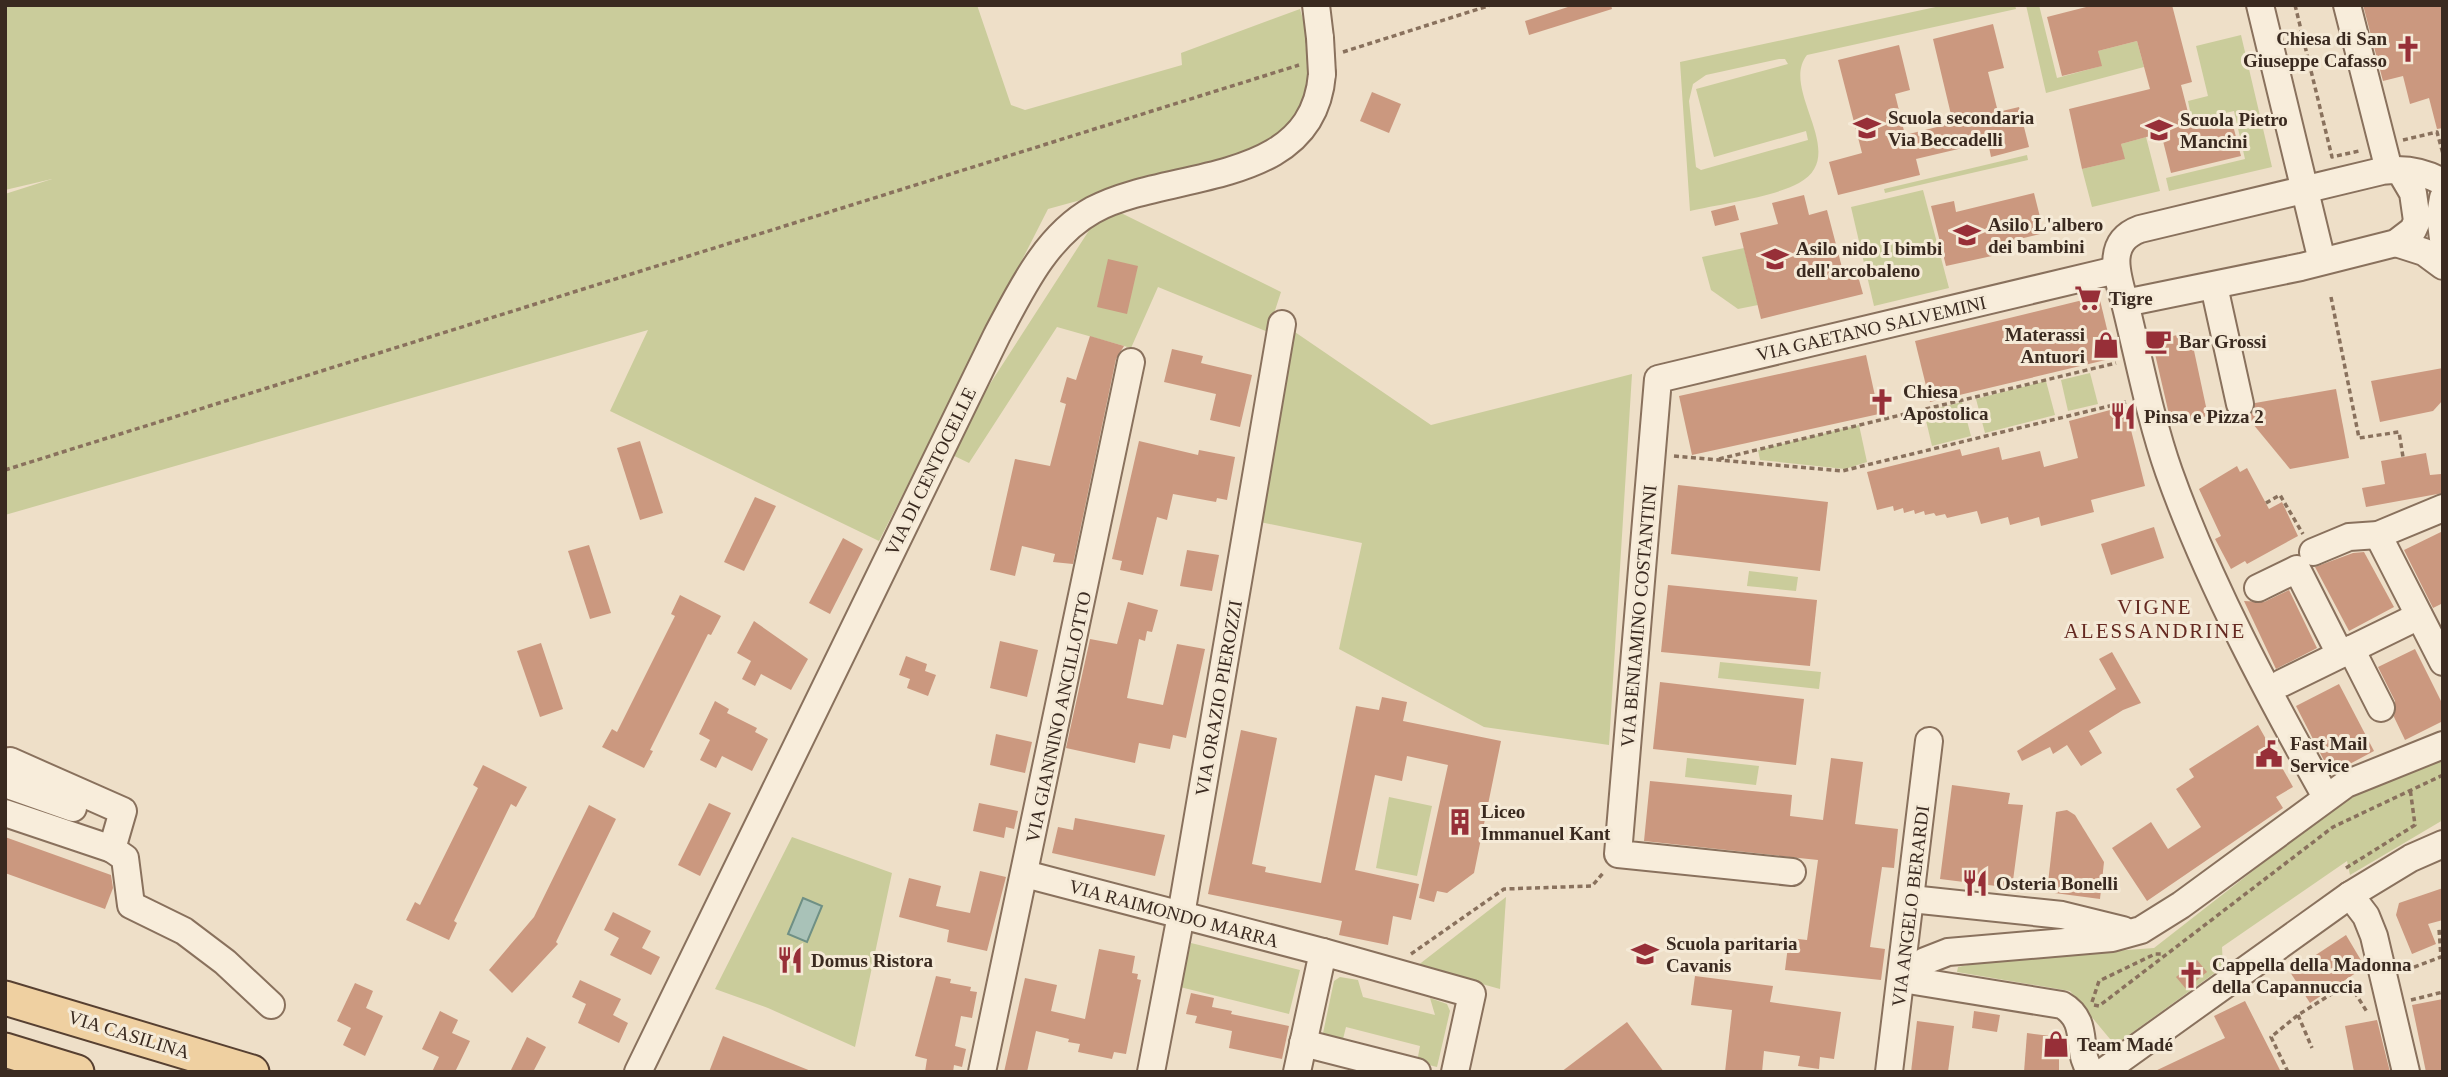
<svg xmlns="http://www.w3.org/2000/svg" width="2448" height="1077" font-family="Georgia,serif">
	<style>
		.green { fill: #cacc9b; fill-rule: evenodd }
		.water { fill: #a9c2b8; stroke: #6f9085; stroke-width: 2 }
		.building { fill: #cb987f }
		.lines { fill: none; stroke-linecap: round; stroke-linejoin: round }
		.minor-casing { stroke: #89715d; stroke-width: 30 }
		.major-casing { stroke: #574031; stroke-width: 37 }
		.path { stroke: #89715d; stroke-width: 3.5; stroke-dasharray: 5 3.5; stroke-linecap: butt }
		.minor { stroke: #f8eddb; stroke-width: 26 }
		.major { stroke: #efd0a1; stroke-width: 33 }
		.minor-bridge-casing { stroke: #89715d; stroke-width: 30; stroke-linecap: butt }
		.minor-bridge { stroke: #f8eddb; stroke-width: 26 }
		.labels { text-anchor: middle; stroke-width: 6; stroke-linejoin: round; paint-order: stroke }
		.poi-label { font-size: 19px; font-weight: bold; fill: #3a2a20; stroke: #f5ead7; text-anchor: start }
		.street-label { font-size: 19px; fill: #3a2a20; stroke: #f5ead7 }
		.neighbourhood-label { font-size: 21px; letter-spacing: 2px; fill: #652921; stroke: #f5ead7 }
	</style>
	<rect width="100%" height="100%" fill="#eedfc8"/>
	<g class="green">
		<polygon points="5,5 977,5 1011,105 1025,110 1182,65 1181,53 1300,9 1312,50 1312,70 1302,111 1263,150 1048,209 879,541 610,411 648,330 5,515 5,194 52,179 5,190"/>
		<path d="M 1945,5 L 2015,5 L 2016,9 L 1807,55 C 1779,90 1851,155 1799,183 C 1774,197 1720,204 1690,211 L 1680,62 ZM 1779,59 L 1785,59 L 1788,64 L 1696,89 L 1714,157 L 1806,131 L 1808,140 L 1701,170 L 1696,167 L 1689,101 L 1693,84 L 1706,75 Z"/>
		<polygon points="2026,5 2039,5 2057,78 2101,66 2098,51 2137,41 2144,67 2046,93"/>
		<polygon points="2241,35 2272,167 2169,191 2166,178 2245,159 2234,111 2192,121 2188,101 2208,96 2196,46"/>
		<polygon points="2146,137 2160,191 2092,207 2082,169 2124,159 2121,144"/>
		<polygon points="2027,155 2028,160 1885,193 1884,189"/>
		<polygon points="1923,190 1949,288 1874,306 1851,207"/>
		<polygon points="1115,210 1281,292 1268,332 1158,287 1131,348 1057,327 969,463 946,452 1097,218"/>
		<polygon points="1744,248 1758,305 1738,309 1711,290 1702,257"/>
		<polygon points="1289,328 1431,425 1632,374 1609,745 1484,727 1339,649 1362,543 1260,522"/>
		<polygon points="2090,373 2098,404 2068,411 2061,380"/>
		<polygon points="2046,381 2055,415 1985,433 1976,399"/>
		<polygon points="1962,402 1971,436 1932,446 1924,412"/>
		<polygon points="1859,425 1867,462 1845,469 1760,460 1758,450"/>
		<polygon points="1749,571 1798,577 1796,591 1747,586"/>
		<polygon points="1720,662 1821,672 1819,689 1718,678"/>
		<polygon points="1687,758 1759,766 1756,785 1685,777"/>
		<polygon points="2443,759 2443,820 2350,875 2347,861 2222,947 2223,967 2115,1045 2070,991 1957,972 1958,967 1992,960 2154,948 2341,802"/>
		<polygon points="1389,797 1432,806 1417,876 1376,868"/>
		<polygon points="792,837 892,873 855,1047 768,1008 715,989"/>
		<polygon points="1506,897 1500,989 1417,966"/>
		<polygon points="1191,943 1300,970 1289,1014 1180,987"/>
		<polygon points="1340,977 1358,980 1363,997 1435,1015 1430,998 1447,1004 1450,1011 1437,1067 1417,1062 1420,1046 1346,1027 1342,1043 1322,1038 1334,981"/>
	</g>
	<polygon class="water" points="803,898 822,906 807,942 788,934"/>
	<g class="building">
		<polygon points="1574,5 1611,5 1612,9 1529,35 1525,21"/>
		<polygon points="2094,5 2172,5 2192,82 2181,85 2191,124 2230,114 2241,156 2171,173 2161,133 2121,144 2125,159 2082,169 2069,109 2150,89 2137,41 2098,51 2102,66 2062,76 2047,17"/>
		<polygon points="2363,5 2443,5 2443,128 2437,129 2429,98 2410,104 2403,76 2383,81"/>
		<polygon points="1993,24 2004,68 1988,72 1998,112 2019,107 2029,147 1991,157 1988,142 1916,159 1920,175 1838,195 1829,162 1862,153 1838,60 1899,45 1910,90 1895,94 1905,135 1953,123 1933,39"/>
		<polygon points="1372,92 1401,104 1389,133 1360,121"/>
		<polygon points="2034,193 2044,233 1999,244 2001,254 1946,266 1931,206 1954,201 1956,212"/>
		<polygon points="1804,195 1809,215 1827,210 1845,279 1858,276 1863,294 1761,319 1740,233 1778,224 1772,203"/>
		<polygon points="1735,205 1739,220 1715,226 1711,211"/>
		<polygon points="1108,259 1138,266 1127,314 1097,307"/>
		<polygon points="2099,296 2114,358 1930,402 1915,341"/>
		<polygon points="2190,332 2208,416 2171,423 2152,341"/>
		<polygon points="1090,336 1124,346 1116,359 1073,564 1053,562 1055,554 1022,546 1015,576 990,570 1015,459 1050,466 1066,404 1060,402 1067,377 1076,380"/>
		<polygon points="1172,349 1203,356 1201,363 1252,375 1240,427 1210,420 1216,394 1164,382"/>
		<polygon points="1866,355 1879,414 1692,455 1679,396"/>
		<polygon points="2443,368 2443,400 2433,411 2380,422 2371,381"/>
		<polygon points="2336,389 2349,458 2290,469 2248,418 2255,403"/>
		<polygon points="2125,406 2145,486 2091,500 2094,512 2041,526 2039,517 2010,525 2008,517 1981,524 1977,511 1947,518 1945,514 1936,516 1934,513 1925,515 1924,511 1915,514 1914,510 1904,513 1903,508 1894,511 1893,506 1877,510 1867,472 1960,449 1962,456 1999,447 2002,460 2040,451 2044,467 2078,458 2069,421"/>
		<polygon points="640,441 663,513 640,520 617,448"/>
		<polygon points="1139,441 1198,455 1199,450 1235,457 1227,500 1217,498 1216,502 1173,494 1167,520 1157,517 1143,575 1120,570 1122,561 1112,559"/>
		<polygon points="2426,453 2430,475 2441,474 2443,493 2366,507 2362,488 2385,484 2381,461"/>
		<polygon points="2237,466 2240,472 2247,468 2269,509 2282,502 2298,536 2247,564 2245,561 2231,569 2215,539 2221,536 2199,489"/>
		<polygon points="1678,485 1828,502 1820,571 1671,554"/>
		<polygon points="755,497 776,506 744,571 724,562"/>
		<polygon points="2154,527 2164,558 2111,575 2101,544"/>
		<polygon points="2443,531 2443,603 2433,608 2404,550"/>
		<polygon points="843,538 863,549 830,614 809,603"/>
		<polygon points="589,545 611,613 590,619 568,551"/>
		<polygon points="1187,550 1219,555 1212,591 1180,586"/>
		<polygon points="2364,552 2394,607 2349,631 2315,567 2353,553"/>
		<polygon points="1668,585 1817,600 1810,666 1661,652"/>
		<polygon points="2289,590 2317,648 2276,669 2244,601 2264,602"/>
		<polygon points="680,595 721,616 711,635 708,634 650,750 653,751 644,768 602,747 612,729 617,732 675,616 671,614"/>
		<polygon points="1128,602 1158,610 1152,632 1147,631 1145,641 1139,639 1127,698 1163,705 1177,644 1205,649 1186,738 1173,735 1170,749 1139,743 1135,763 1066,748 1090,639 1117,644"/>
		<polygon points="754,621 808,659 791,690 761,674 755,686 742,679 751,661 737,653"/>
		<polygon points="1000,641 1038,650 1027,697 990,688"/>
		<polygon points="541,643 563,709 540,717 517,651"/>
		<polygon points="2415,649 2443,705 2443,721 2405,740 2394,717 2395,701 2378,667"/>
		<polygon points="2112,652 2141,703 2123,710 2089,731 2102,753 2081,766 2067,745 2053,754 2050,747 2022,761 2017,751 2116,689 2099,659"/>
		<polygon points="906,656 927,664 925,671 936,675 928,696 907,688 910,679 899,675"/>
		<polygon points="1660,682 1804,699 1796,765 1653,749"/>
		<polygon points="2339,684 2374,751 2331,774 2296,706"/>
		<polygon points="1382,697 1407,702 1403,721 1501,741 1474,873 1447,893 1437,891 1434,902 1419,898 1448,765 1407,756 1402,781 1375,775 1355,870 1419,884 1411,920 1393,916 1388,945 1339,935 1342,921 1208,894 1241,730 1277,738 1252,864 1266,867 1265,872 1321,883 1356,706 1379,710"/>
		<polygon points="715,701 729,709 727,713 757,728 755,732 768,739 752,771 722,756 716,768 700,760 710,740 699,734"/>
		<polygon points="2258,725 2293,787 2276,797 2283,808 2147,901 2112,848 2151,822 2168,849 2201,827 2176,789 2194,777 2189,769"/>
		<polygon points="996,734 1032,742 1025,773 990,765"/>
		<polygon points="1831,758 1863,762 1855,824 1898,829 1894,868 1882,867 1870,947 1885,949 1881,980 1785,970 1789,938 1807,940 1818,860 1644,841 1650,781 1792,795 1790,816 1823,820"/>
		<polygon points="483,765 527,787 516,807 511,804 454,921 457,923 449,940 406,920 415,902 420,905 478,788 473,785"/>
		<polygon points="1952,785 2010,793 2008,804 2023,805 2012,888 1940,879"/>
		<polygon points="709,803 731,813 700,876 678,865"/>
		<polygon points="979,803 1018,811 1014,829 1006,827 1004,838 973,831"/>
		<polygon points="589,805 616,819 556,942 558,944 512,993 489,970 534,917"/>
		<polygon points="2067,810 2075,815 2104,862 2100,899 2047,892 2056,812"/>
		<polygon points="1075,818 1165,835 1155,876 1052,853 1058,827 1073,830"/>
		<polygon points="5,837 111,875 113,888 105,909 5,873"/>
		<polygon points="980,871 1006,877 987,951 947,942 949,930 899,917 909,878 941,886 936,906 970,913"/>
		<polygon points="2443,888 2443,920 2428,924 2436,944 2412,954 2396,915 2399,903"/>
		<polygon points="613,912 651,931 642,948 660,957 651,975 610,955 619,938 604,930"/>
		<polygon points="2346,935 2365,967 2310,1003 2290,972"/>
		<polygon points="1099,949 1135,956 1132,973 1138,974 1137,979 1141,980 1126,1054 1114,1052 1112,1059 1078,1052 1080,1044 1068,1042 1069,1039 1036,1031 1027,1072 1004,1072 1025,978 1057,985 1051,1011 1085,1019"/>
		<polygon points="2197,960 2207,972 2186,989 2176,977"/>
		<polygon points="936,976 951,979 950,983 971,987 970,991 977,992 972,1018 961,1016 955,1046 966,1049 962,1067 954,1065 953,1072 925,1072 927,1059 915,1056"/>
		<polygon points="1695,976 1773,986 1770,1002 1841,1012 1834,1059 1820,1057 1819,1069 1798,1066 1800,1056 1764,1051 1762,1072 1725,1072 1732,1010 1691,1005"/>
		<polygon points="580,980 621,999 613,1015 628,1023 619,1043 578,1023 586,1004 572,997"/>
		<polygon points="355,983 373,991 366,1008 383,1016 365,1056 343,1045 351,1028 337,1021"/>
		<polygon points="1191,993 1214,998 1212,1007 1232,1011 1231,1014 1289,1026 1282,1059 1229,1048 1232,1031 1195,1023 1197,1016 1186,1014"/>
		<polygon points="2443,999 2443,1072 2426,1072 2412,1005"/>
		<polygon points="2245,1001 2281,1072 2153,1072 2225,1038 2214,1016"/>
		<polygon points="440,1011 458,1020 452,1033 470,1041 455,1072 432,1072 439,1057 422,1049"/>
		<polygon points="1974,1011 2000,1015 1997,1032 1972,1028"/>
		<polygon points="2377,1020 2390,1072 2354,1072 2345,1026"/>
		<polygon points="1917,1021 1954,1026 1948,1072 1911,1072"/>
		<polygon points="1627,1022 1664,1072 1561,1072"/>
		<polygon points="2027,1033 2059,1037 2059,1072 2024,1072"/>
		<polygon points="723,1036 811,1071 811,1072 709,1072"/>
		<polygon points="527,1037 546,1047 533,1072 510,1072"/>
	</g>
	<g class="lines">
		<defs>
			<g id="minor">
				<polyline points="1316,5 1320,38"/>
				<polyline points="2260,5 2322,261"/>
				<polyline points="2347,5 2389,170"/>
				<path d="M 2400,171 L 2413,193 L 2417,221 L 2413,230 L 2396,243 L 2301,267 L 2125,303 C 2117,275 2105,242 2140,229 L 2382,171 C 2403,168 2425,172 2443,182"/>
				<polyline points="2443,198 2440,215 2443,239"/>
				<polyline points="2396,243 2424,252 2443,266"/>
				<polyline points="2214,286 2240,404"/>
				<path d="M 2125,303 C 2139,359 2150,418 2169,472 C 2209,584 2268,693 2326,797"/>
				<polyline points="2378,535 2443,662"/>
				<polyline points="2313,552 2349,537 2378,535 2443,508"/>
				<polyline points="2258,588 2297,569 2340,654"/>
				<polyline points="2351,649 2381,708"/>
				<polyline points="2282,683 2419,616"/>
				<polyline points="5,773 10,761 123,811 112,849 5,813"/>
				<polyline points="5,784 73,808"/>
				<polyline points="112,849 125,858 131,905 184,931 225,962 271,1005"/>
				<polyline points="1792,872 1618,854 1658,379 2116,270"/>
				<polyline points="1025,874 1323,952"/>
				<polyline points="2350,895 2366,916 2374,936 2406,1072"/>
				<polyline points="1911,899 2062,915 2123,930"/>
				<polyline points="1902,979 1925,961 1948,952 2112,938 2141,930 2181,905 2346,784 2443,745"/>
				<path d="M 1902,979 L 2062,1005 C 2092,1022 2074,1054 2092,1072"/>
				<polyline points="1303,1043 1417,1072"/>
				<path d="M 638,1072 L 997,335 C 1021,290 1046,236 1093,210 C 1169,169 1313,189 1322,74"/>
				<polyline points="982,1072 1131,362"/>
				<polyline points="1151,1072 1181,915 1282,324"/>
				<polyline points="1297,1072 1323,952 1472,994 1455,1072"/>
				<polyline points="1889,1072 1929,741"/>
				<polyline points="2103,1072 2350,895 2411,858 2443,844"/>
			</g>
			<g id="major">
				<polyline points="5,998 252,1072"/>
				<polyline points="5,1050 77,1072"/>
			</g>
		</defs>
		<use href="#minor" class="minor-casing"/>
		<use href="#major" class="major-casing"/>
		<g class="path">
			<polyline points="2295,5 2332,157 2359,151"/>
			<polyline points="1343,52 1491,5"/>
			<polyline points="2403,140 2437,132 2443,154"/>
			<polyline points="2331,297 2359,438 2399,432 2403,457"/>
			<polyline points="1674,456 1842,471 2126,402"/>
			<polyline points="1719,459 2116,363"/>
			<polyline points="5,470 1299,65"/>
			<polyline points="2266,503 2280,495 2303,534"/>
			<polyline points="2346,868 2415,825 2410,788"/>
			<polyline points="1411,954 1504,889 1592,886 1604,872"/>
			<polyline points="2406,970 2441,957 2439,929"/>
			<polyline points="2411,1000 2443,992"/>
			<polyline points="2092,1002 2099,981 2155,954 2164,954"/>
			<polyline points="2094,1005 2099,1006 2333,827 2443,775"/>
			<polyline points="2298,1015 2312,1048"/>
			<polyline points="2288,1072 2271,1037 2298,1015 2349,983 2367,1012"/>
		</g>
		<use href="#minor" class="minor"/>
		<use href="#major" class="major"/>
		<defs>
			<polyline id="minor-bridge" points="1320,38 1322,74"/>
		</defs>
		<use href="#minor-bridge" class="minor-bridge-casing"/>
		<use href="#minor-bridge" class="minor-bridge"/>
	</g>
	<defs>
		<symbol id="church-bare" viewBox="-9 -9 18 18"><path d="M-1.2-6h2.4v3.5h3.3v2.4h-3.3V6h-2.4V-.1h-3.3v-2.4h3.3Z" fill="#972f38" stroke="#f5ead7" stroke-width="2.5" paint-order="stroke"/></symbol>
		<symbol id="school-bare" viewBox="-9 -9 18 18"><path d="M0-5L7-2L0 1L-7-2ZM-4 1L0 2.5L4 1V4Q0 6-4 4Z" fill="#972f38" stroke="#f5ead7" stroke-width="2.5" paint-order="stroke"/></symbol>
		<symbol id="supermarket-bare" viewBox="-9 -9 18 18"><path d="M-6-5.5h2.5l.6 2H6L4.5 2H-2.5L-4.4-4H-6ZM-1.5 3.2a1.3 1.3 0 1 0 .1 0ZM3 3.2a1.3 1.3 0 1 0 .1 0Z" fill="#972f38" stroke="#f5ead7" stroke-width="2.5" paint-order="stroke"/></symbol>
		<symbol id="cafe-bare" viewBox="-9 -9 18 18"><path d="M-5.5-4.5H6V0H3Q3 3.5 0 3.5H-2.5Q-5.5 3.5-5.5 0ZM3-3.2v2h1.7v-2ZM-6 4.5H4V6H-6Z" fill="#972f38" stroke="#f5ead7" stroke-width="2.5" paint-order="stroke"/></symbol>
		<symbol id="shop-bare" viewBox="-9 -9 18 18"><path d="M-5-2.5h2.3a2.7 3.5 0 0 1 5.4 0H5L5.5 6h-11ZM-1.5-2.5h3a1.5 2.3 0 0 0-3 0Z" fill="#972f38" stroke="#f5ead7" stroke-width="2.5" paint-order="stroke"/></symbol>
		<symbol id="restaurant-bare" viewBox="-9 -9 18 18"><path d="M-5-6h1v4h1v-4h1v4h1v-4h1v5L-1.5 .5V6h-2V.5L-5-1ZM5-6V6H3V1.5H1.5Q1.5-4 5-6Z" fill="#972f38" stroke="#f5ead7" stroke-width="2.5" paint-order="stroke"/></symbol>
		<symbol id="civic-bare" viewBox="-9 -9 18 18"><path d="M-.6-6.5H3V-4.5H.6V-3L4-1V1h2V6H-6V1h2V-1L-.6-3ZM-1.2 2.5V6h2.4V2.5Z" fill="#972f38" stroke="#f5ead7" stroke-width="2.5" paint-order="stroke"/></symbol>
		<symbol id="building-bare" viewBox="-9 -9 18 18"><path d="M-4-6H4V6H1V3H-1V6H-4ZM-2.5-4.3h1.7v1.8h-1.7ZM.8-4.3h1.7v1.8H.8ZM-2.5-1h1.7V.8h-1.7ZM.8-1h1.7V.8H.8Z" fill="#972f38" stroke="#f5ead7" stroke-width="2.5" paint-order="stroke"/></symbol>
	</defs>
	<g fill-rule="evenodd">
		<use href="#church-bare" x="2389" y="30" width="38" height="38"/>
		<use href="#school-bare" x="1848" y="109" width="38" height="38"/>
		<use href="#school-bare" x="2140" y="111" width="38" height="38"/>
		<use href="#school-bare" x="1948" y="216" width="38" height="38"/>
		<use href="#school-bare" x="1756" y="240" width="38" height="38"/>
		<use href="#supermarket-bare" x="2069" y="279" width="38" height="38"/>
		<use href="#cafe-bare" x="2139" y="322" width="38" height="38"/>
		<use href="#shop-bare" x="2087" y="326" width="38" height="38"/>
		<use href="#church-bare" x="1863" y="383" width="38" height="38"/>
		<use href="#restaurant-bare" x="2104" y="397" width="38" height="38"/>
		<use href="#civic-bare" x="2250" y="735" width="38" height="38"/>
		<use href="#building-bare" x="1441" y="803" width="38" height="38"/>
		<use href="#restaurant-bare" x="1956" y="864" width="38" height="38"/>
		<use href="#school-bare" x="1626" y="935" width="38" height="38"/>
		<use href="#restaurant-bare" x="771" y="941" width="38" height="38"/>
		<use href="#church-bare" x="2172" y="956" width="38" height="38"/>
		<use href="#shop-bare" x="2037" y="1025" width="38" height="38"/>
	</g>
	<g class="labels">
		<g class="poi-label">
			<text x="2387" y="45" text-anchor="end">Chiesa di San<tspan x="2387" dy="22">Giuseppe Cafasso</tspan></text>
			<text x="1888" y="124">Scuola secondaria<tspan x="1888" dy="22">Via Beccadelli</tspan></text>
			<text x="2180" y="126">Scuola Pietro<tspan x="2180" dy="22">Mancini</tspan></text>
			<text x="1988" y="231">Asilo L'albero<tspan x="1988" dy="22">dei bambini</tspan></text>
			<text x="1796" y="255">Asilo nido I bimbi<tspan x="1796" dy="22">dell'arcobaleno</tspan></text>
			<text x="2109" y="305">Tigre</text>
			<text x="2085" y="341" text-anchor="end">Materassi<tspan x="2085" dy="22">Antuori</tspan></text>
			<text x="2179" y="348">Bar Grossi</text>
			<text x="1903" y="398">Chiesa<tspan x="1903" dy="22">Apostolica</tspan></text>
			<text x="2144" y="423">Pinsa e Pizza 2</text>
			<text x="2290" y="750">Fast Mail<tspan x="2290" dy="22">Service</tspan></text>
			<text x="1481" y="818">Liceo<tspan x="1481" dy="22">Immanuel Kant</tspan></text>
			<text x="1996" y="890">Osteria Bonelli</text>
			<text x="1666" y="950">Scuola paritaria<tspan x="1666" dy="22">Cavanis</tspan></text>
			<text x="811" y="967">Domus Ristora</text>
			<text x="2212" y="971">Cappella della Madonna<tspan x="2212" dy="22">della Capannuccia</tspan></text>
			<text x="2077" y="1051">Team Madé</text>
		</g>
		<g class="street-label">
			<text transform="translate(1871 328) rotate(-13)" y="7">VIA GAETANO SALVEMINI</text>
			<text transform="translate(930 471) rotate(-64)" y="7">VIA DI CENTOCELLE</text>
			<text transform="translate(1638 616) rotate(-85)" y="7">VIA BENIAMINO COSTANTINI</text>
			<text transform="translate(1218 698) rotate(-80)" y="7">VIA ORAZIO PIEROZZI</text>
			<text transform="translate(1058 717) rotate(-78)" y="7">VIA GIANNINO ANCILLOTTO</text>
			<text transform="translate(1910 906) rotate(-83)" y="7">VIA ANGELO BERARDI</text>
			<text transform="translate(1174 913) rotate(15)" y="7">VIA RAIMONDO MARRA</text>
			<text transform="translate(129 1034) rotate(17)" y="7">VIA CASILINA</text>
		</g>
		<g class="neighbourhood-label">
			<text x="2155" y="614">VIGNE<tspan x="2155" dy="24">ALESSANDRINE</tspan></text>
		</g>
	</g>
	<rect width="2448" height="1077" fill="none" stroke="#3a2a20" stroke-width="14"/>
</svg>
